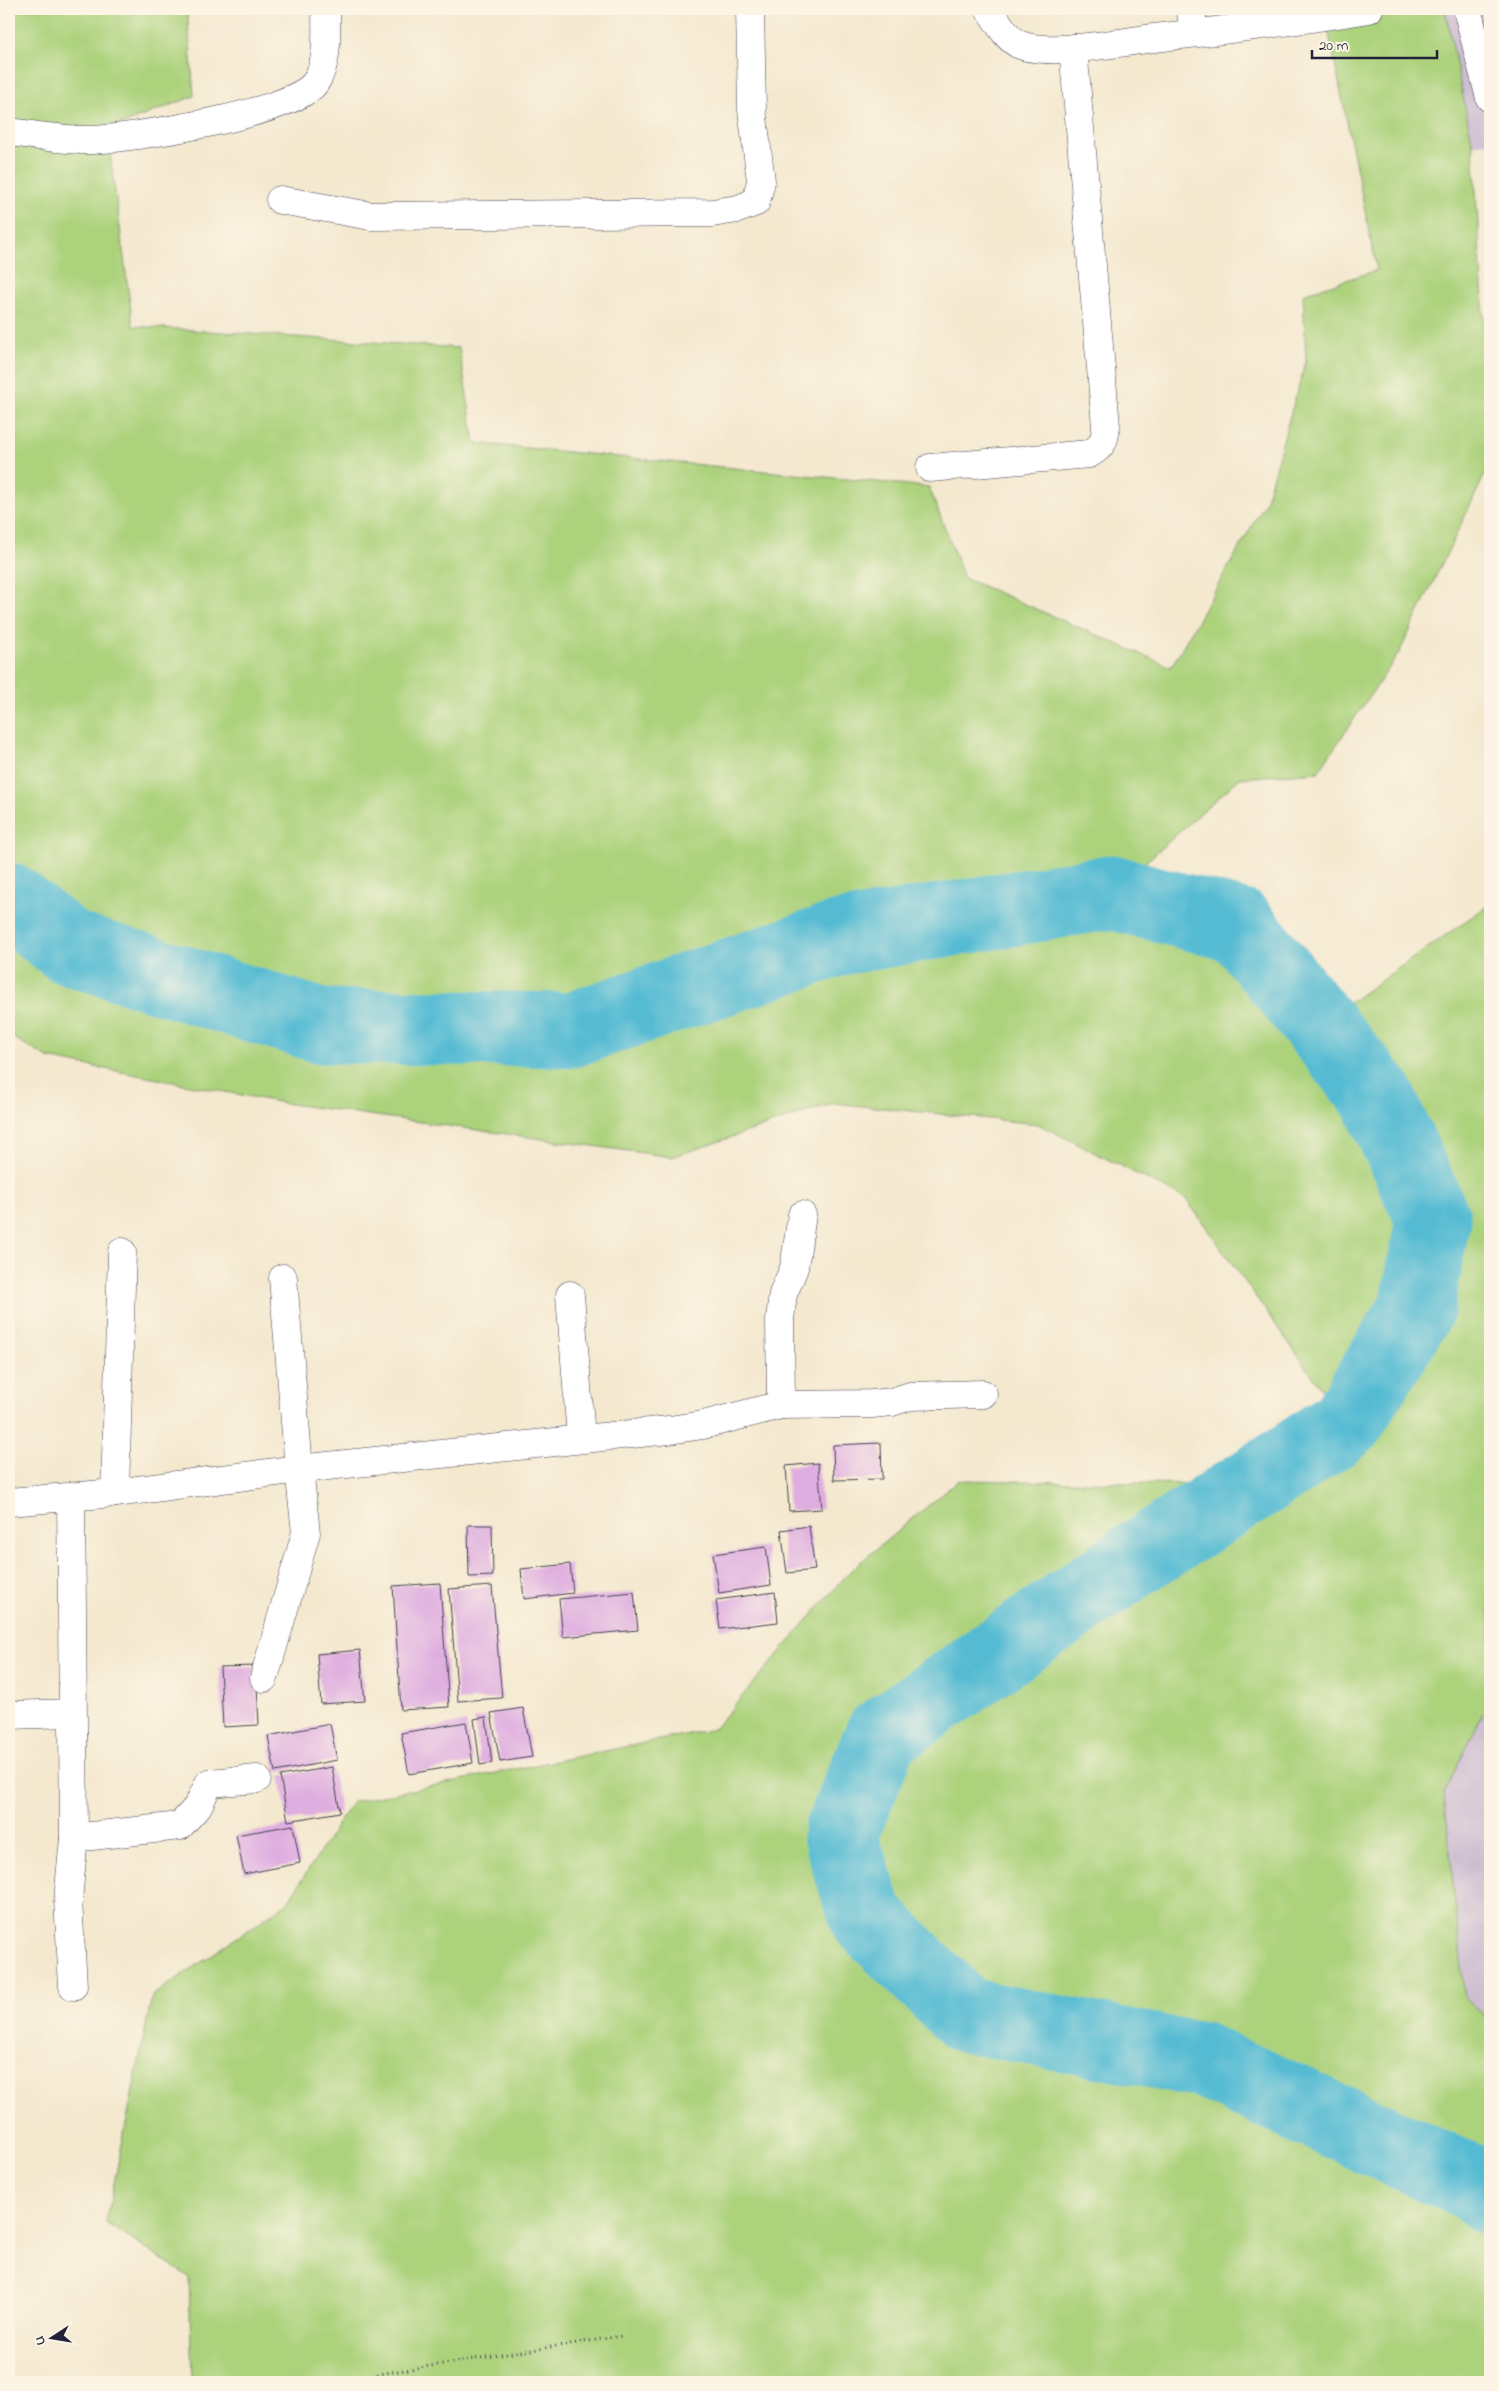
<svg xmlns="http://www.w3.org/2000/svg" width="1499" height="2391" font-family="'Indie Flower',sans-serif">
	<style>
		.industrial { fill: #cdbed2 }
		.green { fill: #acd27b; stroke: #677a5b }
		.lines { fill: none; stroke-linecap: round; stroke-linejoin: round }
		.river { stroke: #55bbd3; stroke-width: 75 }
		.building { fill: #dfaee0 }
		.minor-casing { stroke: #424051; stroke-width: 29 }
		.path { stroke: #424051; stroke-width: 3; stroke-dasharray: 1 4; stroke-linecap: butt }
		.minor { stroke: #fff; stroke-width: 28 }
	</style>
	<rect width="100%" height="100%" fill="#fcf5e5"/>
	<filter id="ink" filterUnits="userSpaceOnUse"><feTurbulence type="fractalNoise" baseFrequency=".02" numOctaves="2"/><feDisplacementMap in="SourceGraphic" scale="10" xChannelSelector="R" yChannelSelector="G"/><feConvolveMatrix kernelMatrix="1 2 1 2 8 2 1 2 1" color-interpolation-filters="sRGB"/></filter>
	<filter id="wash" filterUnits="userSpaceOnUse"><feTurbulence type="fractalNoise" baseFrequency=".0096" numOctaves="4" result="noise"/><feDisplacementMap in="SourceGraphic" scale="20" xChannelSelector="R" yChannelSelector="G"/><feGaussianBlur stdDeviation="1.12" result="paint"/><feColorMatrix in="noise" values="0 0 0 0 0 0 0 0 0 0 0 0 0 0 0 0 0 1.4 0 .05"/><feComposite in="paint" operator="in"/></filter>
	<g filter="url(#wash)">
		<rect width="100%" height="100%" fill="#f4e8cf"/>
		<g class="industrial">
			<polygon points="1445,9 1490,9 1490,142 1473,145"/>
			<polygon points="1490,1698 1490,2021 1465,1998 1444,1794"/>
		</g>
		<polygon class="green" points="9,9 187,9 194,96 107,130 133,326 459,348 475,443 929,487 964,578 1171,667 1265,503 1306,361 1303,294 1377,270 1324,9 1445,9 1473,146 1490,414 1490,464 1399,653 1318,772 1240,778 1112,892 1239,926 1319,1024 1490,904 1490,1698 1444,1794 1465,1998 1490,2021 1490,2382 192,2382 189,2277 106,2223 152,1996 287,1903 352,1802 714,1729 850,1571 959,1480 1253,1485 1346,1423 1186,1199 1038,1124 834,1103 672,1157 283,1103 48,1058 9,1035"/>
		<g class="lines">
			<polyline class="river" points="9,900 70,948 321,1026 571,1030 840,938 1111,892 1239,926 1377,1096 1433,1219 1417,1308 1346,1423 1276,1470 1139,1557 882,1735 840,1835 867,1918 965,2015 1201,2060 1474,2184 1490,2198"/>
		</g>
		<g id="blocks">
			<g class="building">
				<polygon points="881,1443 882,1479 834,1480 833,1445"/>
				<polygon points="818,1463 822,1509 789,1511 786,1466"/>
				<polygon points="468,1525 492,1525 493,1576 469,1577"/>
				<polygon points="809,1526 815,1570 787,1573 781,1530"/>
				<polygon points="766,1547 771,1585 719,1593 713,1554"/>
				<polygon points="570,1564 573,1593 524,1599 521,1569"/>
				<polygon points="440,1583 449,1707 401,1710 393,1586"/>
				<polygon points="492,1586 502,1698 458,1701 449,1589"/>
				<polygon points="634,1592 638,1630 563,1637 559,1599"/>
				<polygon points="775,1592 778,1622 720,1629 716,1600"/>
				<polygon points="360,1650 365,1701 321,1704 317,1654"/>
				<polygon points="256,1666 259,1725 223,1727 220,1667"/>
				<polygon points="523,1708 532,1757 500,1762 491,1713"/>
				<polygon points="486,1717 492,1763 480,1765 474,1719"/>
				<polygon points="466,1722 473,1763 409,1774 401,1733"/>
				<polygon points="330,1724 337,1760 275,1772 268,1736"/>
				<polygon points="332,1767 340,1812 288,1821 280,1776"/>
				<polygon points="293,1825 300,1863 244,1874 236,1835"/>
			</g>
		</g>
	</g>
	<g filter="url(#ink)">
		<use href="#blocks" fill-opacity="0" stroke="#424051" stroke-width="1"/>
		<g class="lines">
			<defs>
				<g id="minor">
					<path d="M 989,9 C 997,20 1005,37 1018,44 C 1046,57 1122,42 1154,38 C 1226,30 1298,21 1369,9"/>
					<polyline points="1190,9 1195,33"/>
					<polyline points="1467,9 1490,98"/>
					<path d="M 9,132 C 35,135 62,140 88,140 C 128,139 293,114 315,83 C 329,63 326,32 326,9"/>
					<polyline points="280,200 371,216 712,213 738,209 756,202 761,181 752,109 750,9"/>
					<path d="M 930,468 L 1089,454 C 1102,447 1105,441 1106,426 L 1073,48"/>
					<polyline points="570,1295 581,1438"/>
					<polyline points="781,1405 780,1320 783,1294 794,1268 802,1215"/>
					<polyline points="115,1493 122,1252"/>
					<polyline points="71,1496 74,1838 68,1900 73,1986"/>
					<polyline points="9,1502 115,1493 299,1469 669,1430 703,1425 781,1405 872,1404 892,1402 910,1396 983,1394"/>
					<polyline points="264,1678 306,1533 299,1469 283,1278"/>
					<polyline points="9,1715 72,1713"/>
					<polyline points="74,1838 180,1826 198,1806 209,1783 257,1779"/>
				</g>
			</defs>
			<use href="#minor" class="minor-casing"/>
			<polyline class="path" points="328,2382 621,2336"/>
			<use href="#minor" class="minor"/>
		</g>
	</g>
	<rect width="1499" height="2391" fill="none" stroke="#fcf5e5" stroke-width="30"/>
	<g transform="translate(52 2338) rotate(258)" stroke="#fcf5e5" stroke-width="4" paint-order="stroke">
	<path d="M0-4L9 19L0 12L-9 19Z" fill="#22223b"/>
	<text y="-8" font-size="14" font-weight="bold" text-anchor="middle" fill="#22223b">U</text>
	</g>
	<path d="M1312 50v8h125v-8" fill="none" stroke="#22223b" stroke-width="2.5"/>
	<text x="1319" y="50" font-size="15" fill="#22223b" stroke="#fcf5e5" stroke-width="4" paint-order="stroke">20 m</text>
</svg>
